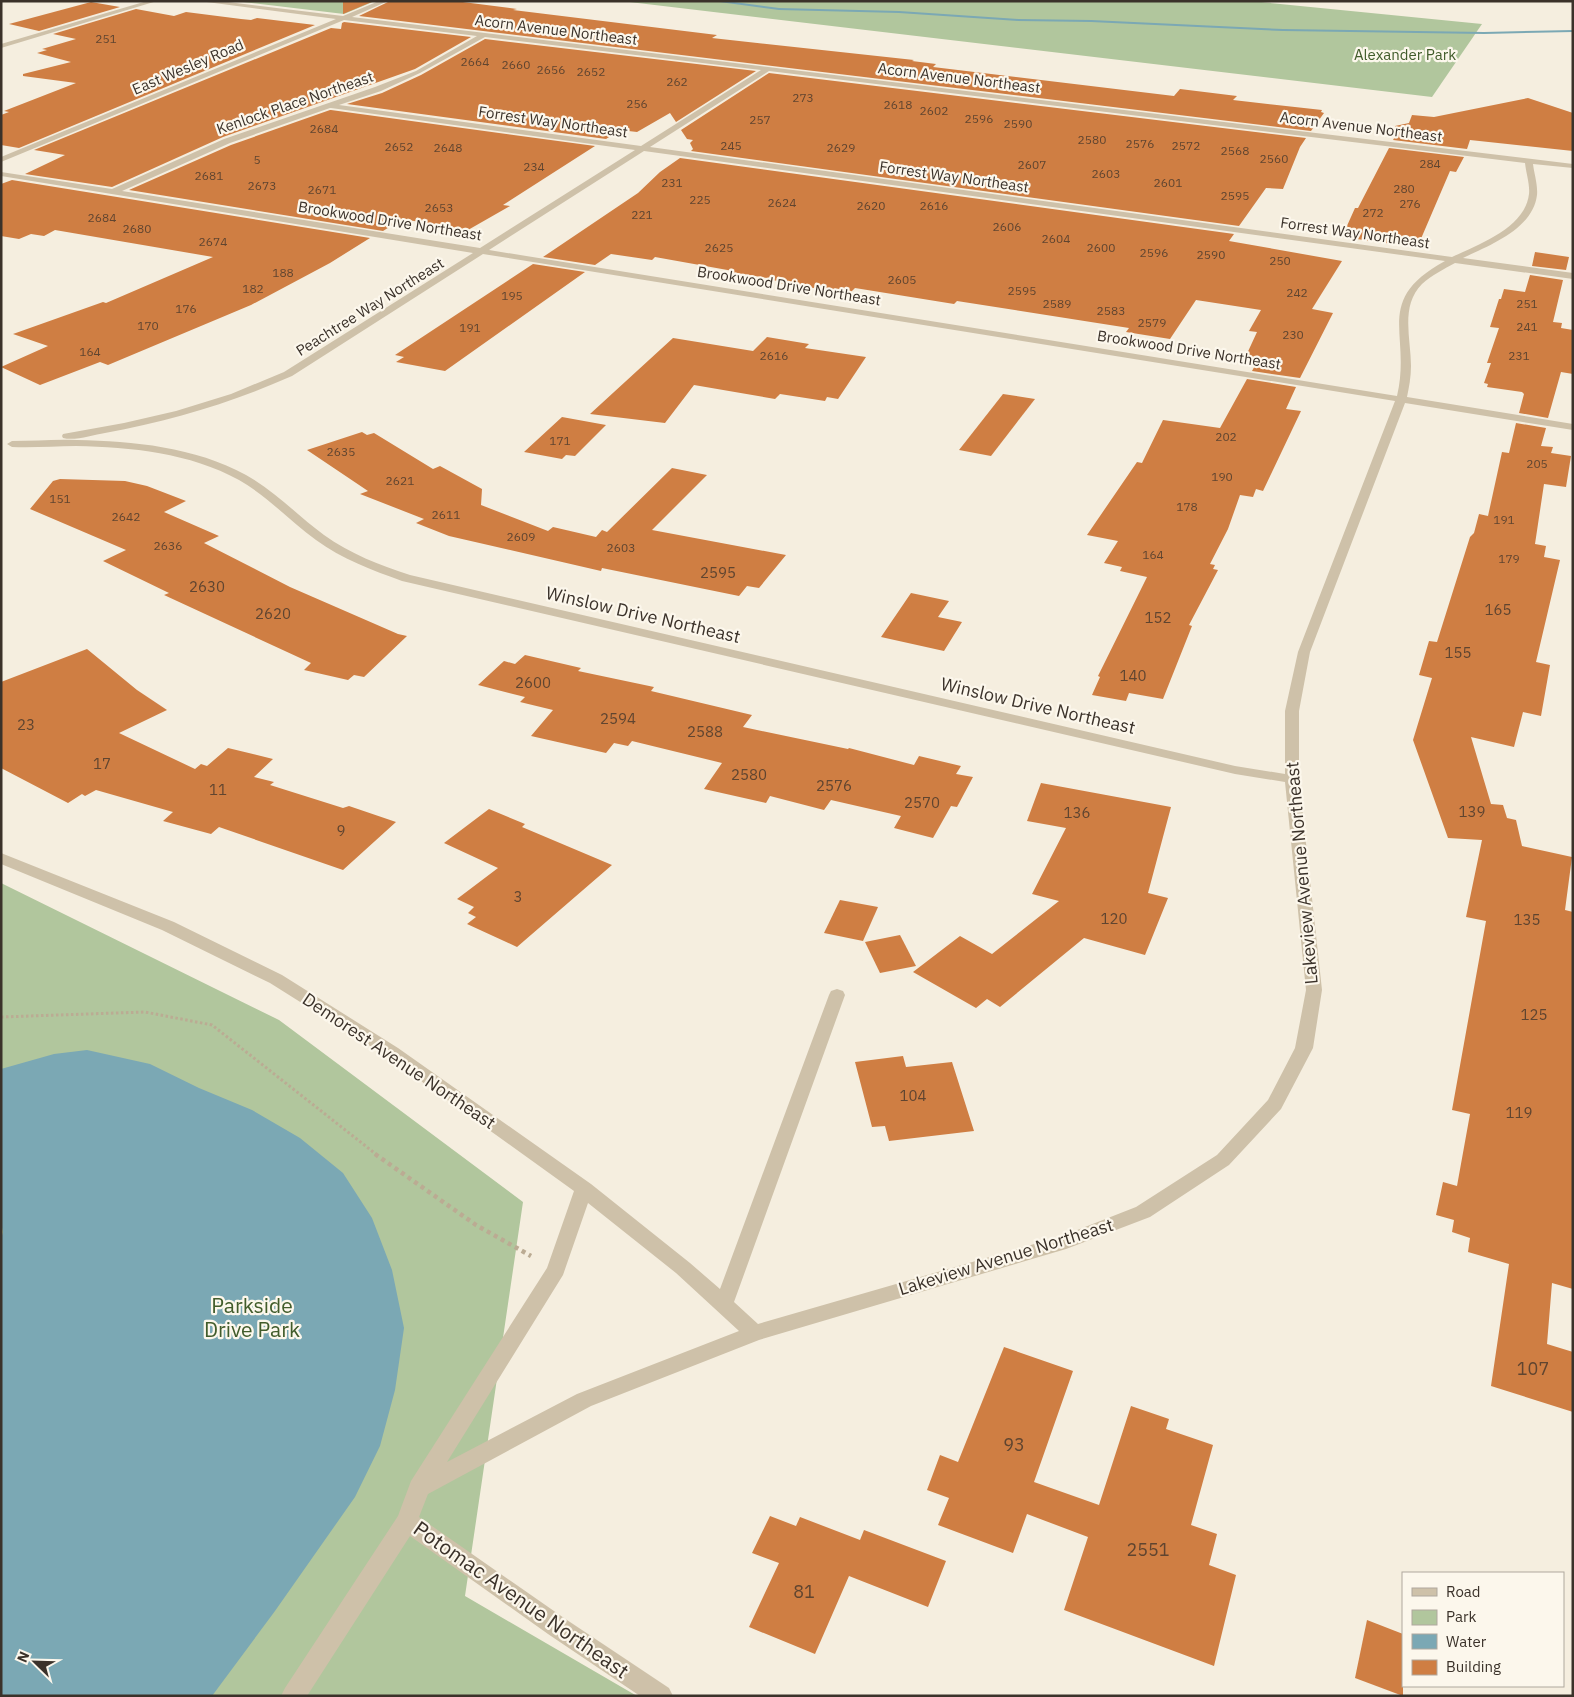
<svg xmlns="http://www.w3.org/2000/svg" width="1574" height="1697" font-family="'IBM Plex Sans',sans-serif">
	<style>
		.green { fill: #b1c69d }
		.water { fill: #7ba8b4 }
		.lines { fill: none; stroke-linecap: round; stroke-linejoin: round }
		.stream { fill: #7ba8b4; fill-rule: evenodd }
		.building { fill: #cf7e43 }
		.path-far1 { stroke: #bbab93; stroke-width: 3; stroke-dasharray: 2.5 2.5; stroke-linecap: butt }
		.path { stroke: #bbab93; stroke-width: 4.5; stroke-dasharray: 4 4; stroke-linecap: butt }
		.minor { fill: #cec1a9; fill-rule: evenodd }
		.labels { text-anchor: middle; stroke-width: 4.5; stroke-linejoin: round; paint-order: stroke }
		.far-number-label { font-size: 12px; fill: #604530 }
		.far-street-label { font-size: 15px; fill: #3b322a; stroke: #fcf7ec }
		.far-park-label { font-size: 15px; fill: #415c2b; stroke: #fcf7ec }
		.number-label { font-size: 15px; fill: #604530 }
		.street-label { font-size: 18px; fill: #3b322a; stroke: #fcf7ec }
		.near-number-label { font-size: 18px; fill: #604530 }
		.near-park-label { font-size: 21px; fill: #415c2b; stroke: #fcf7ec }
		.near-street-label { font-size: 21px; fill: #3b322a; stroke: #fcf7ec }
	</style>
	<rect width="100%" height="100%" fill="#f5eedf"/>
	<g class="green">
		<polygon points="234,1 375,1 344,14"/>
		<polygon points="621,1 1251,1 1482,24 1432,97"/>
		<polygon points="1,883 279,1020 523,1202 465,1596 637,1696 1,1696"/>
	</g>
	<polygon class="water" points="87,1050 150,1064 199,1088 252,1110 300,1138 343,1173 372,1218 392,1270 404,1328 395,1390 380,1446 355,1497 275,1611 212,1696 1,1696 1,1239 3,1232 1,1223 1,1069 54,1054"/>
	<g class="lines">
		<polygon class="stream" points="712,1 727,1 779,8 899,11 1018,19 1091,20 1283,29 1484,32 1573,30 1573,32 1484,34 1283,31 1091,22 1018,21 899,13 779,10"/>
	</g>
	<g class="building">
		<polygon points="343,1 374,1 343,14"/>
		<polygon points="390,1 455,1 517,9 513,10 717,35 712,38 914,60 912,61 936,64 933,67 1174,96 1180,89 1237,96 1233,100 1322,110 1321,112 1324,113 1311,131 359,16"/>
		<polygon points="91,2 120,7 39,31 9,24"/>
		<polygon points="136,9 174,16 186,12 241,19 251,20 257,18 315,25 19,148 1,145 1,115 9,112 4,111 76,83 23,76 23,74 71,62 37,53 47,50 42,49 76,39 53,34"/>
		<polygon points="344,22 471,37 415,69 223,137 112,187 25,174 65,155 34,150 331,28 341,29 342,23"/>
		<polygon points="485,39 756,71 676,122 670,113 637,132 620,130 606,139 347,104 382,93 421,75"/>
		<polygon points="769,73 1306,138 1300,147 1283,189 1266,188 1239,226 691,151 693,149 690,143 693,140 687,139 681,130"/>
		<polygon points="1528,98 1573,113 1573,151 1470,140 1467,149 1393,140 1398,132 1395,132 1395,126 1409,123 1412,115 1434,117"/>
		<polygon points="330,110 331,110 595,146 503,205 510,206 468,230 402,219 383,231 129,190 231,145"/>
		<polygon points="1389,148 1464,157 1456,172 1450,171 1420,241 1417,241 1415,247 1342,237 1355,208 1358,208"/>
		<polygon points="680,158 1234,234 1229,241 1342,261 1312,309 1333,313 1300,378 1252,371 1258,360 1245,358 1257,332 1249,331 1261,310 1196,300 1170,339 1126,332 1129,328 957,301 954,304 855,288 851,292 838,290 836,291 777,283 778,281 766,279 767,278 731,272 733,271 655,257 652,260 611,254 595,265 543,257 638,193 660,172"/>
		<polygon points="12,180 370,238 330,263 251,305 108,365 100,362 40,385 1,367 48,346 13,334 103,302 106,303 213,257 55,230 44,236 31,234 19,239 1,236 1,184"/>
		<polygon points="1535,252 1569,257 1566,270 1532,266"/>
		<polygon points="533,264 585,272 445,371 396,362 404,357 395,355"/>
		<polygon points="1530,275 1563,280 1553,322 1562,323 1561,328 1573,330 1573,374 1561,372 1548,418 1519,413 1524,394 1522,392 1487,387 1488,384 1484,383 1491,363 1487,363 1499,328 1490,327 1499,299 1501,299 1504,289 1525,292"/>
		<polygon points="767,337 809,344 805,348 866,357 838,399 827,397 825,401 780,394 775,399 694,385 665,423 590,414 673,338 753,351"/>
		<polygon points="1247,379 1296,387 1286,409 1301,411 1263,491 1256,489 1253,497 1240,495 1228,529 1210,564 1215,565 1213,569 1218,570 1189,625 1192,626 1163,699 1129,693 1126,701 1092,695 1100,677 1098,676 1147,577 1120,571 1122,567 1104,563 1118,541 1087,535 1137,462 1142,463 1163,420 1220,428"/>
		<polygon points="1003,394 1035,399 991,456 959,450"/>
		<polygon points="562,417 606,425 575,456 566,455 562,459 524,452"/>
		<polygon points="1516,423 1546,428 1541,446 1553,447 1551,453 1571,456 1566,487 1544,484 1535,544 1546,546 1544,557 1560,560 1536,662 1550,665 1541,716 1523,712 1514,747 1471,737 1491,804 1503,805 1507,818 1516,820 1522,846 1572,857 1565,910 1573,912 1573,1289 1552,1283 1547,1344 1573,1352 1573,1412 1491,1386 1509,1264 1468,1252 1470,1238 1452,1232 1454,1220 1436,1215 1443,1182 1457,1186 1470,1114 1452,1110 1486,921 1466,917 1482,840 1448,838 1413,740 1432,678 1419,675 1429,641 1437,642 1470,537 1474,533 1479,514 1488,516 1502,452 1509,453"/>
		<polygon points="362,432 367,435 374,433 433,469 440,466 482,489 481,505 548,531 553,527 596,537 602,530 607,532 672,468 707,475 652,530 786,555 759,588 747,586 739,596 602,568 601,571 449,536 416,523 424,519 360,494 368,491 307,450"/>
		<polygon points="60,479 125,481 147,486 186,501 164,512 219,536 204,543 290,587 398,634 407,636 364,677 354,675 348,680 304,670 311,663 164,595 169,593 103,561 126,550 30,509 53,481"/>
		<polygon points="911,593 949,601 938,617 962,622 944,651 881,637"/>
		<polygon points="87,649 137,690 167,710 119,733 195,769 201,764 207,766 228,748 273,759 254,777 274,782 270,785 343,808 349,806 396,822 343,870 219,827 211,834 163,821 173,812 96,790 85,796 82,794 68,803 1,768 1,682"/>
		<polygon points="525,655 581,668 578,671 654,687 651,691 752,715 743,727 848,749 849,748 914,765 919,756 961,766 956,774 973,777 957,807 951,806 933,838 894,828 901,816 831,800 824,810 770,796 766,803 704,789 722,763 632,741 628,746 614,743 606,753 531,736 553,710 520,702 525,697 478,685 504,661 515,664"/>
		<polygon points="1041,783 1171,807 1148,893 1168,898 1145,955 1084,938 1000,1007 987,999 976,1008 913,972 960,936 992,954 1059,901 1032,894 1066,828 1027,821"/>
		<polygon points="489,809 525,824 522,827 612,865 517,947 467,924 476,917 468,913 474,907 457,899 498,868 444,843"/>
		<polygon points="840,900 878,907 863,941 824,933"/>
		<polygon points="900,935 916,966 880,973 865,942"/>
		<polygon points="903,1056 906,1067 952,1062 974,1131 889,1141 885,1126 872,1127 855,1062"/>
		<polygon points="1004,1347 1073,1371 1034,1482 1099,1505 1131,1406 1169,1419 1166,1429 1213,1445 1191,1525 1217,1534 1209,1565 1236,1575 1214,1666 1064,1610 1088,1537 1027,1514 1013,1553 938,1525 949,1498 927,1490 940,1455 958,1462"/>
		<polygon points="770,1516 796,1526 800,1517 860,1540 864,1530 946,1561 928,1607 849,1576 815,1654 749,1627 779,1563 752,1553"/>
		<polygon points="1367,1620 1403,1634 1403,1696 1355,1678"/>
	</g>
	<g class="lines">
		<polyline class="path-far1" points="1,1017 145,1012 212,1025 377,1155"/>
		<polyline class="path" points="375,1154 476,1225 531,1256"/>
		<g class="minor">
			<polygon points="147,1 157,1 1,48 1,44"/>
			<path d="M 199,1 L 220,1 L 343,16 L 379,1 L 388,1 L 352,17 L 1573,164 L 1573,168 L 1533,164 C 1534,173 1538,185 1537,195 C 1533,229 1490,245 1463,258 L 1573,273 L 1573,279 L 1455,263 C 1444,269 1432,275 1422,284 C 1400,306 1411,339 1411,366 C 1411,377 1409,387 1407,397 L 1573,424 L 1573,430 L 1405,403 L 1310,652 L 1299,711 L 1299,779 L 1322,990 L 1313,1048 L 1281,1109 L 1229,1165 L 1150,1217 L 1066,1249 L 759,1340 L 591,1406 L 428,1494 L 419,1517 L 564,1618 L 669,1688 L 673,1696 L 640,1696 L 548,1634 L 410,1536 L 307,1696 L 281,1696 L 285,1688 L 398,1516 L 411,1481 L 547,1268 L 574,1191 L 386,1056 L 270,983 L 162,930 L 1,864 L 1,853 L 174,922 L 282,975 L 398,1048 L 591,1184 L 690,1263 L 720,1289 L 829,995 L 831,991 L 837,989 L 843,991 L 845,995 L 734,1302 L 758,1324 L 1062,1236 L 1136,1207 L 1217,1155 L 1268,1100 L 1295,1048 L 1306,990 L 1285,782 L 1235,774 L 402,581 C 372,570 342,559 316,540 C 290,521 267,496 239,480 C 190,453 131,447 76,446 C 55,446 34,448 12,447 L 7,444 L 12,441 C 34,441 55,439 77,440 C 133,441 195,447 246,475 C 275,491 298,516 324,535 C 350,554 380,565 410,575 L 1235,766 L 1285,774 L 1285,711 L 1298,652 L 1395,401 L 483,254 L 292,376 C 231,403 170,421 105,433 C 93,435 75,441 63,438 L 62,436 L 63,434 L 124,423 L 176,411 L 231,394 L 284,372 L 473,253 L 1,176 L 1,172 L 112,189 L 224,139 L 375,87 L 416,71 L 477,36 L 344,20 L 1,162 L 1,157 L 336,19 ZM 485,37 L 761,70 L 641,146 L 339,105 L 381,91 L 420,73 ZM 769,71 L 1525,163 C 1526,173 1530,184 1529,194 C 1525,228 1479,244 1452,257 L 650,147 ZM 330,108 L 331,108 L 635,150 L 480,248 L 122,191 L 230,143 ZM 644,151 L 1445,261 C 1372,301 1412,333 1397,396 L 489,250 ZM 588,1203 L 676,1273 L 739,1331 L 577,1394 L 447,1462 L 563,1275 Z"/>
		</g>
	</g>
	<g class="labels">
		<g class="far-number-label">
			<text x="106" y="43">251</text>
			<text x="475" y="66">2664</text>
			<text x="516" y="69">2660</text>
			<text x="551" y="74">2656</text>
			<text x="591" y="76">2652</text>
			<text x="677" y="86">262</text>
			<text x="803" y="102">273</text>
			<text x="637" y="108">256</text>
			<text x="898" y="109">2618</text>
			<text x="934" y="115">2602</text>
			<text x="979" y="123">2596</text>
			<text x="760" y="124">257</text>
			<text x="1018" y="128">2590</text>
			<text x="324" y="133">2684</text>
			<text x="1092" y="144">2580</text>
			<text x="1140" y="148">2576</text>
			<text x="731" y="150">245</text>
			<text x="1186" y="150">2572</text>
			<text x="399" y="151">2652</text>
			<text x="448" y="152">2648</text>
			<text x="841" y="152">2629</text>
			<text x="1235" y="155">2568</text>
			<text x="1274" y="163">2560</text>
			<text x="257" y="164">5</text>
			<text x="1430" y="168">284</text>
			<text x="1032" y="169">2607</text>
			<text x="534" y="171">234</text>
			<text x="1106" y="178">2603</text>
			<text x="209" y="180">2681</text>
			<text x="672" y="187">231</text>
			<text x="1168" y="187">2601</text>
			<text x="262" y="190">2673</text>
			<text x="1404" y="193">280</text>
			<text x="322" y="194">2671</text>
			<text x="1235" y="200">2595</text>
			<text x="700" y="204">225</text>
			<text x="782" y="207">2624</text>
			<text x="1410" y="208">276</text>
			<text x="871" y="210">2620</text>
			<text x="934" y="210">2616</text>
			<text x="439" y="212">2653</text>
			<text x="1373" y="217">272</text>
			<text x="642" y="219">221</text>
			<text x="102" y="222">2684</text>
			<text x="1007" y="231">2606</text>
			<text x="137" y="233">2680</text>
			<text x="1056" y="243">2604</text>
			<text x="213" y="246">2674</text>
			<text x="719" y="252">2625</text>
			<text x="1101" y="252">2600</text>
			<text x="1154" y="257">2596</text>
			<text x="1211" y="259">2590</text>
			<text x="1280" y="265">250</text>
			<text x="283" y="277">188</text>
			<text x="902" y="284">2605</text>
			<text x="253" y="293">182</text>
			<text x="1022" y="295">2595</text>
			<text x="1297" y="297">242</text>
			<text x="512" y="300">195</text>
			<text x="1057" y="308">2589</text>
			<text x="1527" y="308">251</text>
			<text x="186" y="313">176</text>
			<text x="1111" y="315">2583</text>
			<text x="1152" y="327">2579</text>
			<text x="148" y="330">170</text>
			<text x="1527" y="331">241</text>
			<text x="470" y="332">191</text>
			<text x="1293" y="339">230</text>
			<text x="90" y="356">164</text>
			<text x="774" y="360">2616</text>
			<text x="1519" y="360">231</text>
			<text x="1226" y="441">202</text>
			<text x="560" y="445">171</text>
			<text x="341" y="456">2635</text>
			<text x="1537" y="468">205</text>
			<text x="1222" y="481">190</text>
			<text x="400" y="485">2621</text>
			<text x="60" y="503">151</text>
			<text x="1187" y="511">178</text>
			<text x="446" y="519">2611</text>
			<text x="126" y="521">2642</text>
			<text x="1504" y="524">191</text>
			<text x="521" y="541">2609</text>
			<text x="168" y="550">2636</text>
			<text x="621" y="552">2603</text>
			<text x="1153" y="559">164</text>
			<text x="1509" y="563">179</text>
		</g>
		<g class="far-street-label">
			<text transform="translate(556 30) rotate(7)" y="5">Acorn Avenue Northeast</text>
			<text transform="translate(188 67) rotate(-23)" y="5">East Wesley Road</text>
			<text transform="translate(959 78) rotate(7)" y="5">Acorn Avenue Northeast</text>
			<text transform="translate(295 103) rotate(-19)" y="5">Kenlock Place Northeast</text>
			<text transform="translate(553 122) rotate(8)" y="5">Forrest Way Northeast</text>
			<text transform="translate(1361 127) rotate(7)" y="5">Acorn Avenue Northeast</text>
			<text transform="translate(954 177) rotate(8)" y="5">Forrest Way Northeast</text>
			<text transform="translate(390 221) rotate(9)" y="5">Brookwood Drive Northeast</text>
			<text transform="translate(1355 233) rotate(8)" y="5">Forrest Way Northeast</text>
			<text transform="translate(789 286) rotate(9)" y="5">Brookwood Drive Northeast</text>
			<text transform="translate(370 307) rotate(-32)" y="5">Peachtree Way Northeast</text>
			<text transform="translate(1189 350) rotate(9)" y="5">Brookwood Drive Northeast</text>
		</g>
		<g class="far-park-label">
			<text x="1405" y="60">Alexander Park</text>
		</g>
		<g class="number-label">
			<text x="718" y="578">2595</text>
			<text x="207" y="592">2630</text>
			<text x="1498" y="615">165</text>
			<text x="273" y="619">2620</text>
			<text x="1158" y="623">152</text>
			<text x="1458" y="658">155</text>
			<text x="1133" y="681">140</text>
			<text x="533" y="688">2600</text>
			<text x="618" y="724">2594</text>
			<text x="26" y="730">23</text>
			<text x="705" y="737">2588</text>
			<text x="102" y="769">17</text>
			<text x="749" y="780">2580</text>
			<text x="834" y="791">2576</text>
			<text x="218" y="795">11</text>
			<text x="922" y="808">2570</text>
			<text x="1472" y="817">139</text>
			<text x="1077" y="818">136</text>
			<text x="341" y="836">9</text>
			<text x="518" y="902">3</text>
			<text x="1114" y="924">120</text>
			<text x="1527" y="925">135</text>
			<text x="1534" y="1020">125</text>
			<text x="913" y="1101">104</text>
			<text x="1519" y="1118">119</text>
		</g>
		<g class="street-label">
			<text transform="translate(643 615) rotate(13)" y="6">Winslow Drive Northeast</text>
			<text transform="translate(1038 706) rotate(13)" y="6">Winslow Drive Northeast</text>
			<text transform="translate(1302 873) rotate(-95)" y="6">Lakeview Avenue Northeast</text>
			<text transform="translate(399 1061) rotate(34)" y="6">Demorest Avenue Northeast</text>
			<text transform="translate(1006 1257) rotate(-17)" y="6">Lakeview Avenue Northeast</text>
		</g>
		<g class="near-number-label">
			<text x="1533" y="1375">107</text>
			<text x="1014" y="1451">93</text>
			<text x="1148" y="1556">2551</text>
			<text x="804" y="1598">81</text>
		</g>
		<g class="near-park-label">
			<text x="252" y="1313">Parkside<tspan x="252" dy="24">Drive Park</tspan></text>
		</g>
		<g class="near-street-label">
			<text transform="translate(521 1600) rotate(35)" y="7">Potomac Avenue Northeast</text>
		</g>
	</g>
	<rect width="1574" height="1697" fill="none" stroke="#3b322a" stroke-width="5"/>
	<rect x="1402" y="1572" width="162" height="115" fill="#fcf7ec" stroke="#afa89e"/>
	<rect x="1412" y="1588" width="25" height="8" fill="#cec1a9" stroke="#afa89e"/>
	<text x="1446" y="1597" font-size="15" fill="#3b322a">Road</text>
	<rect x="1412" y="1610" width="25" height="15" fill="#b1c69d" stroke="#afa89e"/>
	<text x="1446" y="1622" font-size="15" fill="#3b322a">Park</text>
	<rect x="1412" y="1634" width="25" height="15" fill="#7ba8b4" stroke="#afa89e"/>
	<text x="1446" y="1647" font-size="15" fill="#3b322a">Water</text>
	<rect x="1412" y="1660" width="25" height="15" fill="#cf7e43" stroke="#afa89e"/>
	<text x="1446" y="1672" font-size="15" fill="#3b322a">Building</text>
	<g transform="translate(35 1662) rotate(293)" stroke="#fcf7ec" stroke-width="4" paint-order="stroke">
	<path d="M0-4L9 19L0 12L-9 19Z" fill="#3b322a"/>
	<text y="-8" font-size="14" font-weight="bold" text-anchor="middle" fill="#3b322a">N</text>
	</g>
</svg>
